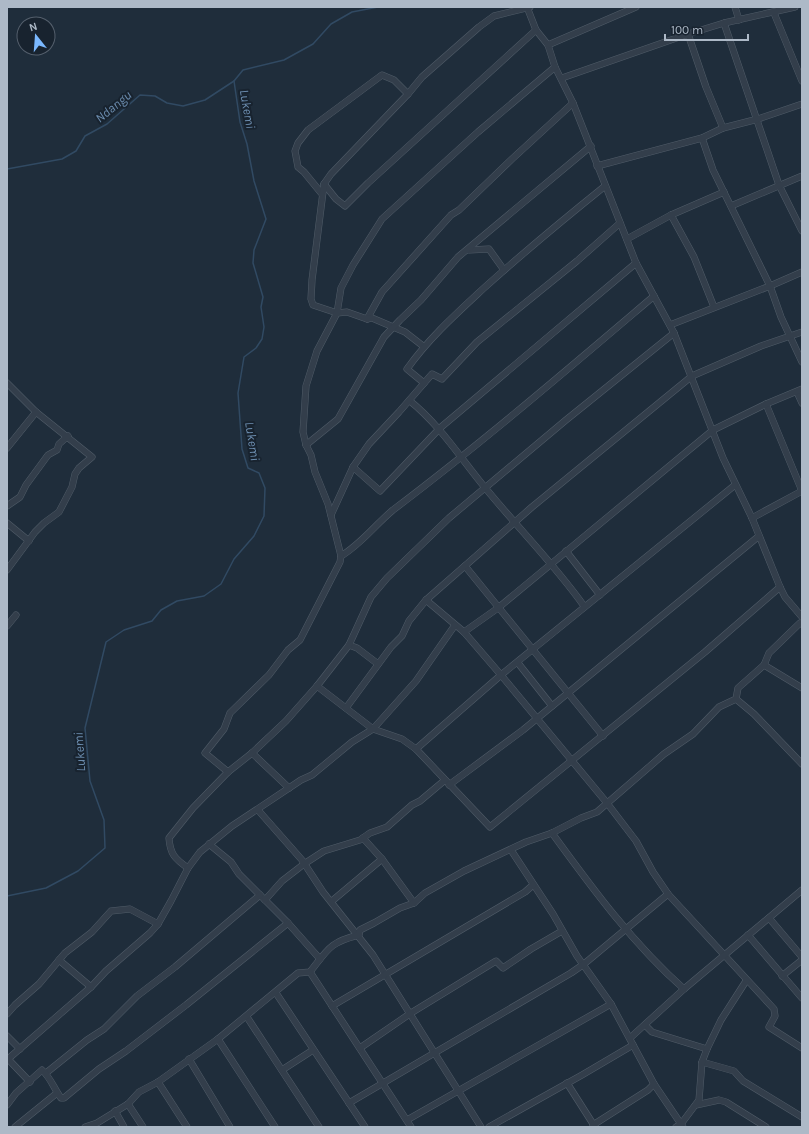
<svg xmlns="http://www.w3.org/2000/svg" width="809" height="1134" font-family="Karla,sans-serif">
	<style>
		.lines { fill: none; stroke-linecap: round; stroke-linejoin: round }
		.stream { stroke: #314a63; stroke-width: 1.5 }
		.minor-casing { stroke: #505c68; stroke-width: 7 }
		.minor { stroke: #333e4b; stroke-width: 6 }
		.labels { text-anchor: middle; stroke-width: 4; stroke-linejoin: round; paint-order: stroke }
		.water-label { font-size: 13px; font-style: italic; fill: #6b8cae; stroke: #18232f }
	</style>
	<rect width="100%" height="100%" fill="#1f2d3b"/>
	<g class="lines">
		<g class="stream">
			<polyline points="7,169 62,159 76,151 85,136 107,124 140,95 155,96 167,103 183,106 205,100 234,81 243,70 284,60 313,44 331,24 352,12 378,7"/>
			<polyline points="7,896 46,888 78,871 105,848 104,820 90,781 85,728 106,642 124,630 152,621 161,610 177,601 204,596 221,584 234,559 254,536 264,516 265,488 259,473 248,468 242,449 238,393 244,357 256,348 262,339 264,327 261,307 263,297 253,263 254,250 266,219 254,181 247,144 240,122 234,81"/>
		</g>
		<defs>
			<g id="minor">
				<polyline points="527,7 536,30 548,45 555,67 573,103 636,263 674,333 723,458 752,518 780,587 785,597 802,617"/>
				<polyline points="735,7 739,20"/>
				<polyline points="774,13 802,81"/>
				<polyline points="724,23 779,185 802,231"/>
				<polyline points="688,34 706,87 723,128"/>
				<polyline points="548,45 636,7"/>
				<polyline points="562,78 688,34 724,23 795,7"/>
				<polyline points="702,138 713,170 770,286 781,317 802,362"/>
				<polyline points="597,166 702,138 723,128 758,119 802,104"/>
				<polyline points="324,184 336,199 345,206 368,183 536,30"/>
				<polyline points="322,194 304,172 298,167 295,151 298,143 308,130 382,75 394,80 408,94"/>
				<polyline points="731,206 802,176"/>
				<polyline points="671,215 694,257 714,307"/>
				<polyline points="627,239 671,215 724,192"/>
				<polyline points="469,250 489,249 504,270"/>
				<polyline points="367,319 382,292 451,215 459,210 512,159 573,103"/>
				<polyline points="670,325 770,286 802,272"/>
				<polyline points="423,346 405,332 372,318 367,319 347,312 337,313 313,305 311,299 312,280 324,184 331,174 408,94 422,77 479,27 494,16 530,7"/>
				<polyline points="7,383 36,412 92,457 79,468 75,474 72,487 59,512 44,523 35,532 7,570"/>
				<path d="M 424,383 L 407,369 C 429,338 456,314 484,288 C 523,253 564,219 605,186"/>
				<polyline points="797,392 802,403"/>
				<path d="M 410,401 C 441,426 461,459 487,490 C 519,529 555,565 584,606"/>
				<polyline points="766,404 802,491"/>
				<polyline points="306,445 338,419 384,337 400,320 421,300 458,257 591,146"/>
				<polyline points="7,448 36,412"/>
				<polyline points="353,467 380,491 440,428 636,263"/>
				<polyline points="7,506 20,497 26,485 48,455 57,450 59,444 68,436"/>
				<polyline points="331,515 353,467 369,444 399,412 432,374 442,379 477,342 577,261 620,223"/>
				<polyline points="752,518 802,491"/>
				<polyline points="7,523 29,541"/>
				<polyline points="566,551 600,595"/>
				<path d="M 341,556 C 361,544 375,525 393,510 C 483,442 568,369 654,296"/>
				<polyline points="465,566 603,736"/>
				<polyline points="426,600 464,632 501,675 607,803 636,841 653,872 668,894 774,1009 775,1016 769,1027 802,1048"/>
				<polyline points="7,626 16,615"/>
				<polyline points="464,632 498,608 713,430 766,404 802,389"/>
				<polyline points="349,645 357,648 378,664"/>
				<polyline points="518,663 552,706"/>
				<polyline points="764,665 802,688"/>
				<polyline points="317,686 373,729 402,739 416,749 490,827 705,652 780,587"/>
				<polyline points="736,699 754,714 802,764"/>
				<polyline points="346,708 391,647 402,636 409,621 426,600 532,507 692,376 761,346 802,332"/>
				<polyline points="416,749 501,675 735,485"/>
				<polyline points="252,753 289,788"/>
				<polyline points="228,772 205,753 224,729 230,713 269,675 288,650 300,640 340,562 341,556 328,504 315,472 311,455 306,445 303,432 306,386 317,351 337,313 341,288 353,265 382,219 478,132 555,67"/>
				<polyline points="449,785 523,730 759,536"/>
				<polyline points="258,810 302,860 323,892 373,955 481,1127"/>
				<path d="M 552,833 C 592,888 633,944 684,989"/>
				<polyline points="363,838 382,859 414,903"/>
				<polyline points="209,844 231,862 239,874 288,923 320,959"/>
				<polyline points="511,850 553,914 577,956 611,1004 654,1084 683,1127"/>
				<path d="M 188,868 C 175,859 170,854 169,838 L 193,808 L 228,772 L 252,753 L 286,721 L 317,686 L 349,645 L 371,597 L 387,578 L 449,518 L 566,420 L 674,333"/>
				<polyline points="265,900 282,881 304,864 324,851 360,840 370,833 387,827 412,805 420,801 445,780"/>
				<polyline points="332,901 382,859"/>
				<polyline points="769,918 802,957"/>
				<polyline points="748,935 802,998"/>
				<polyline points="59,960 91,987"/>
				<polyline points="310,972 411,1127"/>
				<polyline points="782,976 802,960"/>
				<polyline points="276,993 365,1127"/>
				<polyline points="332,1006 525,892 533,885"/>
				<polyline points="7,1014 15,1005 39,984 65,953 92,932 111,911 130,909 158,924"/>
				<polyline points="247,1017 319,1127"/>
				<polyline points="645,1025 652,1032 707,1049"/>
				<polyline points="7,1036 20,1049"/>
				<polyline points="630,1038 684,989 802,890"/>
				<polyline points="218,1039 275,1127"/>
				<polyline points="360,1048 411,1013 496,961 503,968 531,949 562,931"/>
				<polyline points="189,1059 230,1127"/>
				<polyline points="702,1062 734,1071 743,1081 802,1117"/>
				<polyline points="282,1070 313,1050"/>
				<polyline points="46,1073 87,1040 104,1029 137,996 175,967 260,895"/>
				<polyline points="30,1082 8,1059 91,987 106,971 150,933 158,924 171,901 188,868 200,852 232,826 301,780 312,775 352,742 373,729 416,681 455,625"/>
				<polyline points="158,1082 187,1127"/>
				<polyline points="567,1083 595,1127"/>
				<polyline points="349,1103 571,973 584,964 668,894"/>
				<polyline points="128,1104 143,1127"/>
				<path d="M 7,1105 L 16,1093 L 42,1070 C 51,1078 54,1089 61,1098 L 64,1098 L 99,1069 L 126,1051 L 186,1005 L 288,923"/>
				<polyline points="696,1105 719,1100 726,1102 766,1127"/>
				<polyline points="115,1111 124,1127"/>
				<polyline points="407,1120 611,1004"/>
				<polyline points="593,1125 648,1090 654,1084"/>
				<polyline points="15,1127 57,1093"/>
				<path d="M 85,1127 L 97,1123 L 128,1104 L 139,1092 L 158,1082 L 218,1039 L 298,973 L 310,972 C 328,949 330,942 359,935 L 360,930 L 374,923 L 400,908 L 414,903 L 425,893 L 464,871 L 526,842 L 552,833 L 581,818 L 597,812 L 664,754 L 693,734 L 719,707 L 736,699 L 738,688 L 764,665 L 769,653 L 800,623 L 802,624"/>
				<polyline points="489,1127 582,1075 633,1045"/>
				<polyline points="676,1127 681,1124 699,1100 702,1062 707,1049 721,1020 746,981"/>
			</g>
		</defs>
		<use href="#minor" class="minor-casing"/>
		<use href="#minor" class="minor"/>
	</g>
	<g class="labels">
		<g class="water-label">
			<text transform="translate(113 106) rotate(-39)" y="5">Ndangu</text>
			<text transform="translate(248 109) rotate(80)" y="5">Lukemi</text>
			<text transform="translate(253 441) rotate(81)" y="5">Lukemi</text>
			<text transform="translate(79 752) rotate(-94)" y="5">Lukemi</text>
		</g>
	</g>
	<rect width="809" height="1134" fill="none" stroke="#adb9c7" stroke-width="16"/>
	<g transform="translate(36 36) rotate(343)"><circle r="19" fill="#18232f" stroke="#545f6c"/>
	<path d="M0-3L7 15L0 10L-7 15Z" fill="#7ab8ff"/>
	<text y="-6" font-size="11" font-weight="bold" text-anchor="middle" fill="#adb9c7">N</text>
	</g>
	<path d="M665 34v6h83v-6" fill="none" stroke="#adb9c7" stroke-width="2"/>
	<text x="671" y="34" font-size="12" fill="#adb9c7" stroke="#18232f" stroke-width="3" paint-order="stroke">100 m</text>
</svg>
